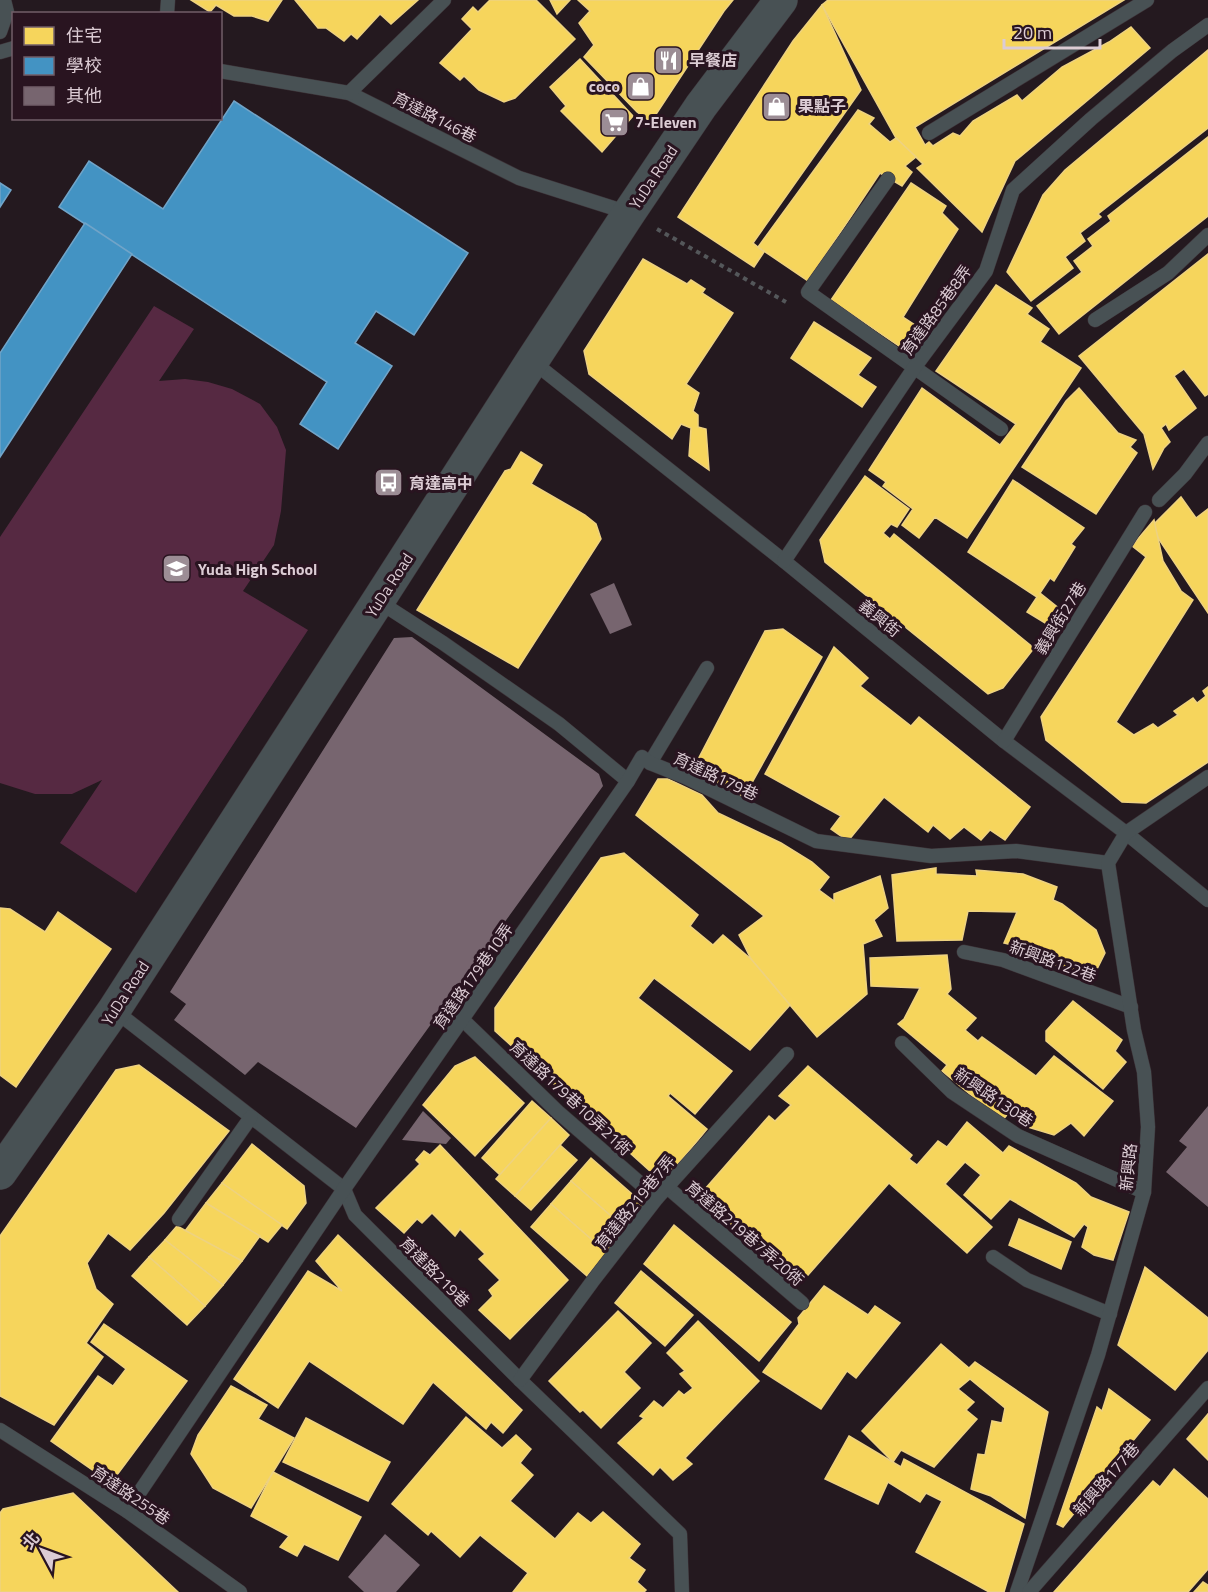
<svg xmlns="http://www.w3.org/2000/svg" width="1208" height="1592" font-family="'Titillium Web','Noto Sans TC',sans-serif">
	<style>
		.green { fill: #562942 }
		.homes { fill: #f6d55c; stroke: #eed280; stroke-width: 1.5 }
		.schools { fill: #4393c3; stroke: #71a4c8; stroke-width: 1.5 }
		.building { fill: #77656f }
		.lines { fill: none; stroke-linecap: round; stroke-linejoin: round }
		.service-casing { stroke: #3d3338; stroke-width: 15 }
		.tertiary-casing { stroke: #3d3338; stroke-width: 34 }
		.path { stroke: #54575a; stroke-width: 4; stroke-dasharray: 4.5 4.5; stroke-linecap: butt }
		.service { stroke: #485154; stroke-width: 14 }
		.tertiary { stroke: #485154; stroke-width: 33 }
		.labels { text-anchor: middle; stroke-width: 6; stroke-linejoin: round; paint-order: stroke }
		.poi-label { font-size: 16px; font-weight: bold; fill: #dcccd4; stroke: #291420; text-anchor: start }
		.street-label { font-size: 16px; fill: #dcccd4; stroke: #291420 }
	</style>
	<rect width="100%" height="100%" fill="#24191f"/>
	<polygon class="green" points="154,306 194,329 159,381 185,379 208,382 232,389 260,404 277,427 286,450 281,511 274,545 243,591 308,630 136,893 60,843 102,780 72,794 35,794 0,783 0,537"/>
	<g class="homes">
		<polygon points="191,0 282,0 268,21 252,16 234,16 216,5 210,12"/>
		<polygon points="295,0 418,0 391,24 380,14 357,39 351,34 344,41 326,28 318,28"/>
		<polygon points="490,0 536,0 575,39 515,98 504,102 479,90 464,76 460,80 440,63 472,29 462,19 473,7 478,12"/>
		<polygon points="550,0 570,0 557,14"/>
		<polygon points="578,0 733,0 724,11 651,122 637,112 584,57 594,45 579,23 590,11"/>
		<polygon points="828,0 1124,0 915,127 925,145 929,142 933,146 953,133 960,136 973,121 1017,95 1022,101 1062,67 1109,42 1131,27 1150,48 1015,161 982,232 917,168 923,164 896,138 822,5"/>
		<polygon points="822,5 861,90 753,243 764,252 754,267 678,217 793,41"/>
		<polygon points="1208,50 1208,128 1098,214 1101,217 1080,233 1085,241 1065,257 1073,268 1031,301 1007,272 1043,195 1065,170"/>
		<polygon points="580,59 633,116 602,152 561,111 566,106 550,87"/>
		<polygon points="858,110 874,118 869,124 890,142 896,138 916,157 905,166 912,172 902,186 880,173 808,281 758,247"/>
		<polygon points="1208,137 1208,216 1059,334 1037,306 1082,272 1074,261 1093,246 1088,239 1111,221 1108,216"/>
		<polygon points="911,183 946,206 942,213 958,229 903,317 918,327 902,348 831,300"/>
		<polygon points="1208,254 1208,394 1205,396 1184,369 1174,376 1196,408 1169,430 1166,424 1161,428 1170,442 1164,448 1153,469 1144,434 1079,356"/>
		<polygon points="643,259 687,284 691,280 705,289 702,293 733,313 686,384 699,393 693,411 698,415 698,427 706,429 709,470 689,456 691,428 681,424 672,439 589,374 584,351"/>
		<polygon points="996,285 1032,308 1027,314 1049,329 1040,342 1081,368 967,538 935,517 919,538 902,525 913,509 883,486 886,482 869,470 922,388 1000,445 1016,424 936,371"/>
		<polygon points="814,322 871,358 858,375 876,387 862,407 791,358"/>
		<polygon points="1079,388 1118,433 1136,440 1130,447 1137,453 1096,514 1022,467 1066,401"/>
		<polygon points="521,452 542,465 531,484 585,515 596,524 601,539 518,668 417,610 505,471 511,469"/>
		<polygon points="865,476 909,509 897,527 891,524 883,533 890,539 894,534 1034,648 1003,688 988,694 825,562 820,540"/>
		<polygon points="1013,480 1084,528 1071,544 1075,547 1054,581 1050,578 1040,593 1061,610 1050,626 1027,612 1037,597 968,552"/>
		<polygon points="1181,497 1196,518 1208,509 1208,613 1158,538 1154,524"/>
		<polygon points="1154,520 1163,561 1181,591 1193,600 1116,722 1134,735 1153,724 1158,728 1178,715 1174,711 1193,698 1197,703 1206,696 1203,691 1208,687 1208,762 1146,803 1122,802 1046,740 1041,717 1146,557 1132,546"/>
		<polygon points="783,629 822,657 744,797 693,769 765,631"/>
		<polygon points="834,647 868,678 860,686 911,726 919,717 1030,807 1005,840 990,830 981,840 964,827 950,839 933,825 928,832 884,797 848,841 831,829 841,816 765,774"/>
		<polygon points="658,779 668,779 702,795 718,813 781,843 812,862 829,877 819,890 834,901 834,894 880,876 888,908 874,920 882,936 863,944 867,994 817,1037 751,959 739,935 764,916 636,815"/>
		<polygon points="624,853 698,915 690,926 713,945 723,935 751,959 790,1005 750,1050 654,978 638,998 732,1071 695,1114 670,1093 668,1096 707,1129 675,1168 651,1172 495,1031 495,1008 601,858"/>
		<polygon points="936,868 936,874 977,876 976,870 1023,874 1057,887 1053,900 1062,904 1096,930 1105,953 1094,975 1045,962 1039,952 1004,943 1017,912 968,911 962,940 897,941 892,875"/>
		<polygon points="0,908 10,909 45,932 58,912 111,949 16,1087 0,1075"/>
		<polygon points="947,955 951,989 947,994 976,1018 965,1030 978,1041 982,1037 1036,1076 1054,1056 1113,1101 1084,1136 1071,1123 1054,1135 1028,1127 1011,1110 1002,1121 942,1071 947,1065 898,1024 904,1019 920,988 871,986 870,958"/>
		<polygon points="1073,1001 1122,1040 1115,1051 1126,1062 1103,1089 1046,1041 1046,1031"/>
		<polygon points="475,1057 524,1103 475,1156 423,1105 455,1066"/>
		<polygon points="139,1065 229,1131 164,1213 130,1250 108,1233 87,1263 96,1289 113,1304 86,1343 103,1357 54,1425 0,1396 0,1236 116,1070"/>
		<polygon points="808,1066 912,1155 909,1159 917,1165 938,1141 947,1147 967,1122 1003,1153 1009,1146 1076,1183 1091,1197 1129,1212 1113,1260 1094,1255 1082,1247 1088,1227 1084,1224 1074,1237 1010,1199 991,1219 964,1195 981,1175 965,1162 945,1184 992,1227 967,1253 889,1183 801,1283 698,1197 769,1116 775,1121 791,1105 779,1096"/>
		<polygon points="532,1101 551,1118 500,1175 482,1158"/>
		<polygon points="551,1118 569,1135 515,1196 496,1179"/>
		<polygon points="252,1144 304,1186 306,1203 287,1229 222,1183"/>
		<polygon points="440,1145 568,1280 510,1339 479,1310 493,1296 489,1290 500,1280 479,1259 485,1254 460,1229 455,1236 432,1213 422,1223 417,1219 404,1233 376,1208 420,1164 416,1160 424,1151 430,1155"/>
		<polygon points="560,1145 577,1160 531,1210 515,1196"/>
		<polygon points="591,1158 647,1207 627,1230 571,1181"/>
		<polygon points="571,1181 627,1230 607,1253 551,1204"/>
		<polygon points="222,1183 282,1225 268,1242 206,1203"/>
		<polygon points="206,1203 260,1236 242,1261 185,1231"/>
		<polygon points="551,1204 607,1253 587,1276 531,1227"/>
		<polygon points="1019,1219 1071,1242 1061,1269 1009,1245"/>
		<polygon points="674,1225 791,1322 759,1361 644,1264"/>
		<polygon points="177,1226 242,1261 223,1285 165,1240"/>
		<polygon points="338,1235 522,1410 503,1433 491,1422 486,1429 433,1382 403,1424 309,1361 278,1408 234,1379 308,1271 342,1291 316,1261"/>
		<polygon points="165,1240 223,1285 205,1306 149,1257"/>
		<polygon points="149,1257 205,1306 187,1325 132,1276"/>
		<polygon points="1145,1267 1208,1318 1208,1350 1175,1390 1118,1345"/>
		<polygon points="641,1271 693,1315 665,1346 615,1303"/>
		<polygon points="824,1286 868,1315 875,1306 900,1323 856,1378 847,1371 821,1409 763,1372 799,1324 798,1318"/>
		<polygon points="618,1311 651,1343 624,1372 640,1388 601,1428 583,1410 580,1412 549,1381"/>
		<polygon points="698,1321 759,1381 685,1458 692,1464 673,1480 660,1467 653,1475 618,1443 644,1418 640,1416 654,1401 663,1408 679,1391 684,1395 693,1388 680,1374 685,1371 667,1353"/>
		<polygon points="104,1324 187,1381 111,1483 51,1441 98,1376 113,1386 126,1369 91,1342"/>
		<polygon points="941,1344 969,1368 975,1362 1048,1412 1025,1518 991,1496 971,1489 978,1454 985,1455 992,1421 1002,1423 1005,1408 970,1379 958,1389 974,1402 966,1410 977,1419 934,1467 901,1450 893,1462 862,1431"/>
		<polygon points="231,1386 267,1405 258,1419 294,1438 251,1508 213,1488 191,1454 198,1435"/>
		<polygon points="1109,1389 1150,1420 1063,1527 1057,1524 1097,1407 1102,1411"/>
		<polygon points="1208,1414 1208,1460 1187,1439"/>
		<polygon points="466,1417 502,1448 516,1435 531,1449 520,1463 533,1475 510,1501 555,1539 578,1513 591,1523 603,1512 640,1544 629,1558 645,1570 637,1582 646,1590 644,1592 513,1592 528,1573 480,1535 460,1557 431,1531 428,1535 392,1504"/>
		<polygon points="306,1418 390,1462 368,1501 283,1462"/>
		<polygon points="849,1436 901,1467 904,1459 1024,1524 1004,1592 989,1592 916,1552 942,1501 926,1493 920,1502 888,1482 878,1504 825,1479"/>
		<polygon points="1174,1469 1208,1499 1208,1569 1188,1592 1054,1592 1153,1481 1160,1487"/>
		<polygon points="273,1472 361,1517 338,1560 304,1544 297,1556 280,1547 289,1536 251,1516"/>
		<polygon points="73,1493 178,1592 0,1592 0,1513 3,1509"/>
		<polygon points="1203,1582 1208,1585 1208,1592 1194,1592"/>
	</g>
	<g class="schools">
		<polygon points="234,101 468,253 414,335 376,311 355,343 392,366 338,449 300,424 327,382 59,207 89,161 163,209"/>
		<polygon points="0,183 11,190 0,207"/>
		<polygon points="85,223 132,254 0,457 0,353"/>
	</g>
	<g class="building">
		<polygon points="614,583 632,625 610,634 590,594"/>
		<polygon points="412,637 599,774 603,786 356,1128 258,1062 245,1075 174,1020 186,1004 170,992 394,638"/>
		<polygon points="1208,1106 1208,1207 1166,1172 1187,1147 1179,1141"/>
		<polygon points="423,1111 451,1138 446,1144 402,1140"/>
		<polygon points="385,1534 420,1565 396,1592 364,1592 348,1577"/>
	</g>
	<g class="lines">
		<defs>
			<g id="service">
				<polyline points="167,14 168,0"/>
				<polyline points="0,32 7,12 4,0"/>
				<polyline points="0,52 14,48"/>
				<polyline points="220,71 349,93 519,178 629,213"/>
				<polyline points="349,93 444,0"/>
				<polyline points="929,133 1147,0"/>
				<polyline points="888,179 808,292 1001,429"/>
				<polyline points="1095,320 1168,273 1208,235"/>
				<polyline points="532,361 784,561 1004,741 1126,833 1208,900"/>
				<polyline points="1159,500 1185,474 1208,443"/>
				<polyline points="784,561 914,368 986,271 1013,190 1091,119 1172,51 1208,25"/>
				<polyline points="378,601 443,643 559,724 628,781"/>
				<polyline points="1004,741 1145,512"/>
				<polyline points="650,763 707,668"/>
				<polyline points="964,952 1003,960 1131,1007"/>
				<polyline points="114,1010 344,1189 355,1215 520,1380 680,1534 682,1592"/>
				<polyline points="463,1020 558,1112 657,1198"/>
				<polyline points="902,1043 952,1092 1018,1136 1144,1192"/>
				<polyline points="667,1187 802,1303"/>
				<polyline points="179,1219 251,1117"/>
				<polyline points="993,1257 1027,1280 1110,1314"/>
				<polyline points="520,1380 592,1282 657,1198 787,1054"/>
				<polyline points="0,1430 127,1511 240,1592"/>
				<polyline points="127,1511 344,1189 628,781 642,757 650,763 685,777 816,841 931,856 1016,851 1108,863"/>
				<polyline points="1017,1592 1098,1355 1144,1192 1148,1127 1144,1072 1134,1030 1108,863 1126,833 1208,777"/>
				<polyline points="1029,1592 1208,1388"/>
			</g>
			<polyline id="tertiary" points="0,1173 114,1010 378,601 532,361 629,213 701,106 781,0"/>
		</defs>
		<use href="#service" class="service-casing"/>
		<use href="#tertiary" class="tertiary-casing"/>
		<polyline class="path" points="657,229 786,302"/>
		<use href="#service" class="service"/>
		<use href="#tertiary" class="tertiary"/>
	</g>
	<defs>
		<symbol id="restaurant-square" viewBox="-11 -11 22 22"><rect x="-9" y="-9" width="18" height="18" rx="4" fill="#9c8d95" stroke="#291420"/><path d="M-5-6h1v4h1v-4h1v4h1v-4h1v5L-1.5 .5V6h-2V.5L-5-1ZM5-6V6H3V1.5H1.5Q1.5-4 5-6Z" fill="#fff"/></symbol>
		<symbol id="shop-square" viewBox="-11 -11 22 22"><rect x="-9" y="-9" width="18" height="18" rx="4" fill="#9c8d95" stroke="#291420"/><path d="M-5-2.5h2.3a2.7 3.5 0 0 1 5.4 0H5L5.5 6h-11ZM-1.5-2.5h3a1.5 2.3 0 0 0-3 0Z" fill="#fff"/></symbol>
		<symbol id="supermarket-square" viewBox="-11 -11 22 22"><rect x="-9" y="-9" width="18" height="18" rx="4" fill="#9c8d95" stroke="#291420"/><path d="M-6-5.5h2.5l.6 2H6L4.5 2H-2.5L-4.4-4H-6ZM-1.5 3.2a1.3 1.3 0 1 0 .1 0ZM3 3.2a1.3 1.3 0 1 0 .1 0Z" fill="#fff"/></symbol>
		<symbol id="bus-square" viewBox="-11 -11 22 22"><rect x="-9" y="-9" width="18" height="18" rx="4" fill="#9c8d95" stroke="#291420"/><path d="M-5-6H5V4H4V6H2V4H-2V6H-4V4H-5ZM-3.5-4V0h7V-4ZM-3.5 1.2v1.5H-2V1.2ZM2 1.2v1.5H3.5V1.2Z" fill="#fff"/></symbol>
		<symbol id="school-square" viewBox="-11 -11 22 22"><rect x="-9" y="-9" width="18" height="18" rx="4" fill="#9c8d95" stroke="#291420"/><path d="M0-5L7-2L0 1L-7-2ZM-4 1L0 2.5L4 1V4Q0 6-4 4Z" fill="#fff"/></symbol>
	</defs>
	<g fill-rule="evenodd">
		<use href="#restaurant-square" x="652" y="44" width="33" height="33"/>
		<use href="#shop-square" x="624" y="70" width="33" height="33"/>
		<use href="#shop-square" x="760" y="90" width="33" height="33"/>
		<use href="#supermarket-square" x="598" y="106" width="33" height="33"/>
		<use href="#bus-square" x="372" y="466" width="33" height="33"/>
		<use href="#school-square" x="160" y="552" width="33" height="33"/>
	</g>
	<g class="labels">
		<g class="poi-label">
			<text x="689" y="66">早餐店</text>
			<text x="620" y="92" text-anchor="end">coco</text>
			<text x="798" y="112">果點子</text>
			<text x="635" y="128">7-Eleven</text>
			<text x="409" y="489">育達高中</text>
			<text x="198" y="575">Yuda High School</text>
		</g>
		<g class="street-label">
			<text transform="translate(435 117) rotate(27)" y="6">育達路146巷</text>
			<text transform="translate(653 177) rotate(-56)" y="6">YuDa Road</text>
			<text transform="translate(936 310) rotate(-54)" y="6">育達路85巷8弄</text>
			<text transform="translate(389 585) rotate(-57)" y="6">YuDa Road</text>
			<text transform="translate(880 618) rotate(39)" y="6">義興街</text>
			<text transform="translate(1060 618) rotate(-58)" y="6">義興街27巷</text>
			<text transform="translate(716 776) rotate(25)" y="6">育達路179巷</text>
			<text transform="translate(1053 961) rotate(20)" y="6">新興路122巷</text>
			<text transform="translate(473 976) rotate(-55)" y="6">育達路179巷10弄</text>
			<text transform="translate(125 993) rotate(-57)" y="6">YuDa Road</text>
			<text transform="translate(994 1097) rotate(34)" y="6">新興路130巷</text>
			<text transform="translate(571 1098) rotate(43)" y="6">育達路179巷10弄21衖</text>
			<text transform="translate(1128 1167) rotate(-84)" y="6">新興路</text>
			<text transform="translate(635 1202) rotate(-51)" y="6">育達路219巷7弄</text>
			<text transform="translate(745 1233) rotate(41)" y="6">育達路219巷7弄20衖</text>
			<text transform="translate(435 1272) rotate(45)" y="6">育達路219巷</text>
			<text transform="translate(1106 1479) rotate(-49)" y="6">新興路177巷</text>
			<text transform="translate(131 1495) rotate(34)" y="6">育達路255巷</text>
		</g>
	</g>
	<rect x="12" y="12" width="210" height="108" fill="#291420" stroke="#715e68" stroke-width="1.5"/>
	<rect x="24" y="27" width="30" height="18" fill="#f6d55c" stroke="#715e68" stroke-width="1.5"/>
	<text x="66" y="42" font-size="18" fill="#dcccd4">住宅</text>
	<rect x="24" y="57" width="30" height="18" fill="#4393c3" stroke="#715e68" stroke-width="1.5"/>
	<text x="66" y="72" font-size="18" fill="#dcccd4">學校</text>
	<rect x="24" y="87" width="30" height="18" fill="#77656f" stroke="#715e68" stroke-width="1.5"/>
	<text x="66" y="102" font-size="18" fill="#dcccd4">其他</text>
	<g transform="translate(42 1550) rotate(311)" stroke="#291420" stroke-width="4.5" paint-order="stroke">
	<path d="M0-4.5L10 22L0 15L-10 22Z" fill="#dcccd4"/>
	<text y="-9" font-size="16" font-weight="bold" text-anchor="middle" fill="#dcccd4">北</text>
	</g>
	<path d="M1004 39v9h96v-9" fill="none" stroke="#dcccd4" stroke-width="3"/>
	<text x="1013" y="39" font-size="18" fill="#dcccd4" stroke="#291420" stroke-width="4.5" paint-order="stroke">20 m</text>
</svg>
